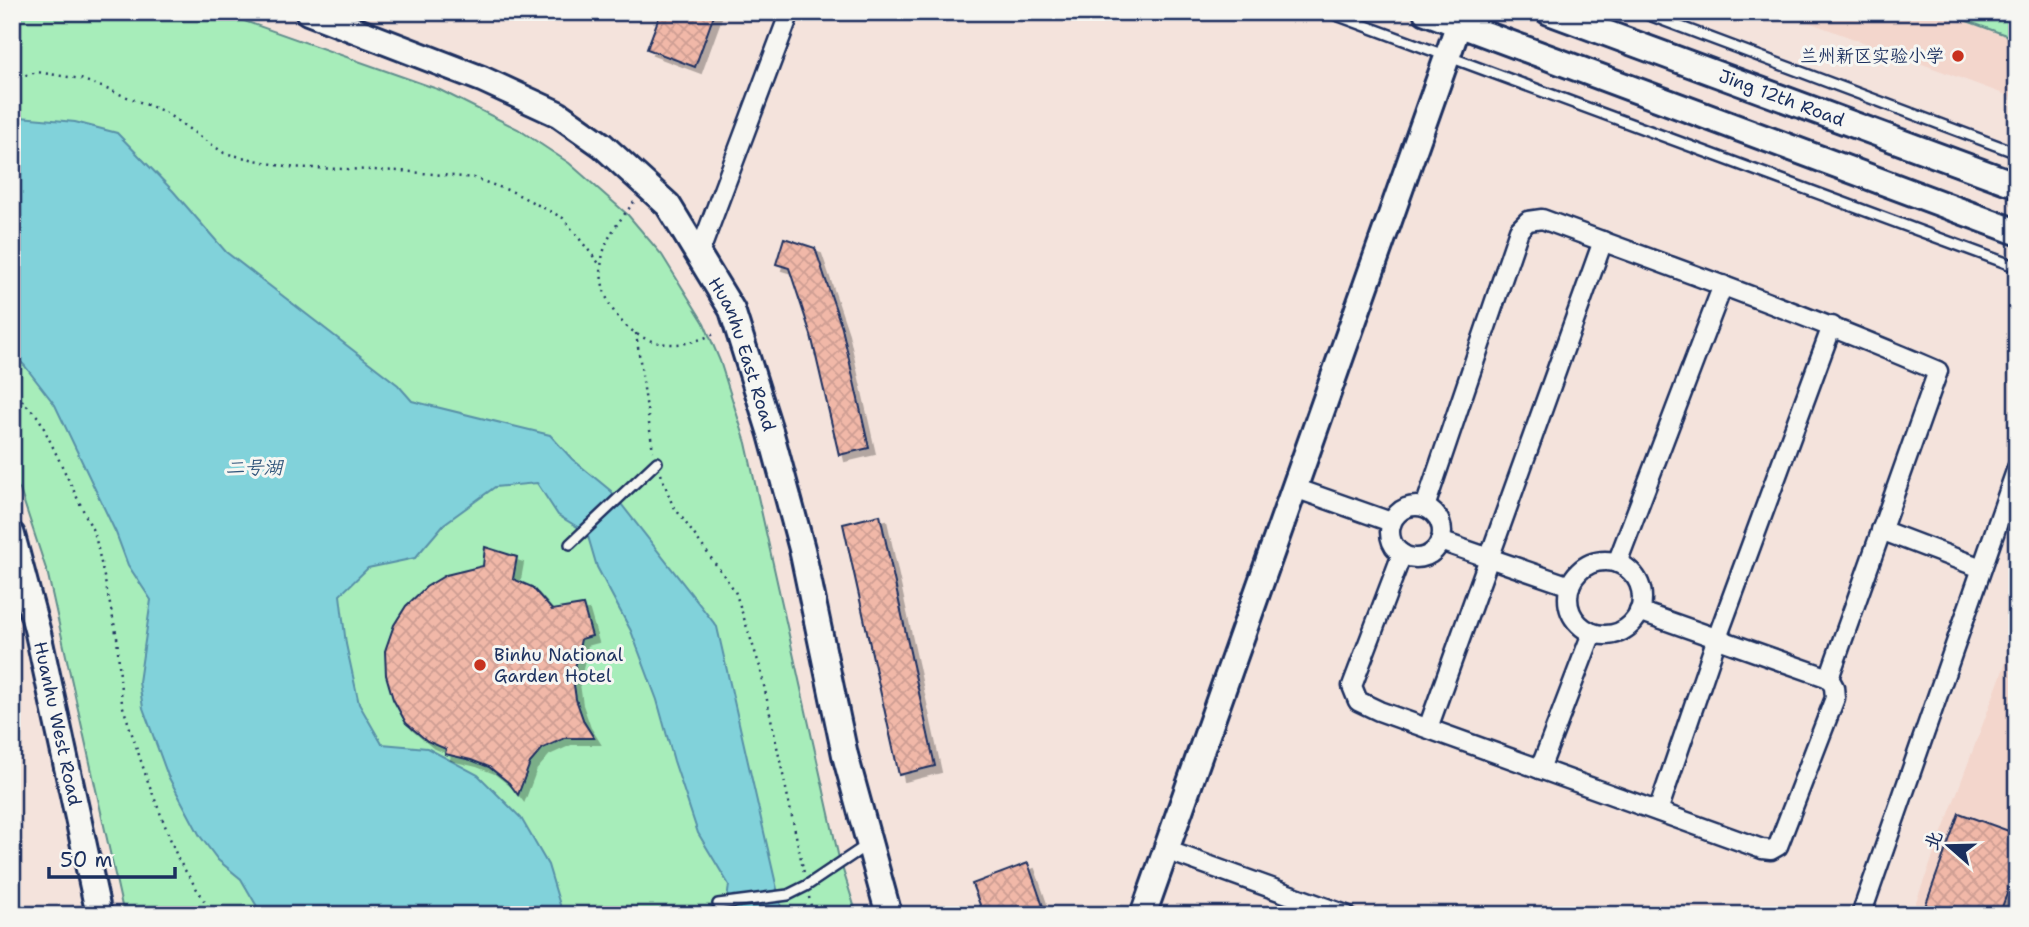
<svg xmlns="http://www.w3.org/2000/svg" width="2029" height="927" font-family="'Shantell Sans','LXGW WenKai TC',sans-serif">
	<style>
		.built { fill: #f3d6cc }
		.green { fill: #a7edba; stroke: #618e8c; stroke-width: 2 }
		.water { fill: #81d2da; stroke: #5891a8; stroke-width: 2 }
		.building { fill: url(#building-cross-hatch); stroke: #1b2f5e; stroke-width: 2; filter: url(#shadow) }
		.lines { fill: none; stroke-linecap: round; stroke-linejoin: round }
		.lane-casing { stroke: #1b2f5e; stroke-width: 14 }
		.street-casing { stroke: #1b2f5e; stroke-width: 23 }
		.secondary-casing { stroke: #1b2f5e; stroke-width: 30 }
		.path { stroke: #1b2f5e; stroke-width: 2.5; stroke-dasharray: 2 5; stroke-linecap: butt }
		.lane { stroke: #f6f6f2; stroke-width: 9 }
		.street { stroke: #f6f6f2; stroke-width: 18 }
		.secondary { stroke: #f6f6f2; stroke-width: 24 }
		.poi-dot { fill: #c8321e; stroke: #f6f6f2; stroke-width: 2.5 }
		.labels { text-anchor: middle; stroke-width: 6; stroke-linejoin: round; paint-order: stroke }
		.poi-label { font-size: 18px; fill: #1b2f5e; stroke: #f6f6f2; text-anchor: end }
		.street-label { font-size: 18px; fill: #1b2f5e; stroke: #f6f6f2 }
		.water-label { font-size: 19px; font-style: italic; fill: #34587d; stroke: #f6f6f2 }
	</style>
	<defs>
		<pattern id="building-cross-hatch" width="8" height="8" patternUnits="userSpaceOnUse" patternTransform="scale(1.75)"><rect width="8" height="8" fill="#f1b8a8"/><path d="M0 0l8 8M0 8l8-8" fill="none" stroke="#ce9e93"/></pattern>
		<filter id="shadow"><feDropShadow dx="6" dy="6" stdDeviation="0" flood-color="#0004"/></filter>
	</defs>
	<rect width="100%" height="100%" fill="#f4e3dc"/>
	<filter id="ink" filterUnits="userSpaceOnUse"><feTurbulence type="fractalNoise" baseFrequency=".0143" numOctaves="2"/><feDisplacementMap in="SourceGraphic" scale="14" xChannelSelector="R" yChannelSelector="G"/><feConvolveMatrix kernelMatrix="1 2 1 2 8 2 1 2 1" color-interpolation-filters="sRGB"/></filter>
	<g filter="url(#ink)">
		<g class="built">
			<polygon points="1781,12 2017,12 2017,99"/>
			<polygon points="2017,633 2017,915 1911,915"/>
		</g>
		<g class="green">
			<polygon points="12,12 219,12 440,90 518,129 569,163 628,215 662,255 704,323 720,361 746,443 838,854 857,915 124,915 48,575 20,490 12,478"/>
			<polygon points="1942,12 2017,12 2017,39"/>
		</g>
		<polygon class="water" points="20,117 75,122 117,133 173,191 226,252 398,385 412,401 550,435 572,459 611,491 717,627 783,915 725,915 729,885 698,833 674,761 657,700 631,631 597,567 587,533 558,515 537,483 495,487 444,524 415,558 368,568 340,595 346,644 359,704 382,744 427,748 478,775 521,818 548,865 563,915 262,915 241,879 218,860 200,836 168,776 143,708 139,682 151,600 128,565 116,533 55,405 24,365 12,354 12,121"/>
		<g class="building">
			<polygon points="661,12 715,12 695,67 647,49"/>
			<polygon points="784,238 815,248 842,328 869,448 839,455 811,335 789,268 776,264"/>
			<polygon points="880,515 935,766 899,775 843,524"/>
			<polygon points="485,547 517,557 513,579 532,587 552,610 583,605 592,636 581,639 573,678 576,699 584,722 594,738 565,738 543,748 530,763 518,795 509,783 489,767 471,760 445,754 446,749 427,741 406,723 393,699 386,675 385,651 394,625 406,606 426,587 446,575 483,566"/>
			<polygon points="1959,813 2017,834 2017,867 1999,915 1922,915"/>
			<polygon points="1028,863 1046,915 984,915 972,884"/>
		</g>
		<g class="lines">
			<defs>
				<g id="lane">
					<polyline points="1328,12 2017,267"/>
					<polyline points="1641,12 2017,153"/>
					<polyline points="570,544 657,462"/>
					<polyline points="718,904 788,895 806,886 867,845"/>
				</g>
				<g id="street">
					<polyline points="699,254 790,12"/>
					<polyline points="1295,488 1391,522"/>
					<circle cx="1416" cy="532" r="26"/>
					<path d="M 1425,507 L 1519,230 L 1528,221 L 1542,219 C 1675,268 1808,315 1938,371 L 1829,678 L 1639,611"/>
					<polyline points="1881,530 1981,568"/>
					<polyline points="1440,541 1570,586"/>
					<polyline points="1402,554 1352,686 1358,701 1379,711 1762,849 1771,850 1778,846 1835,698 1834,687 1829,678"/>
					<circle cx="1605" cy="598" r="37"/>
					<polyline points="1617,563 1723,285"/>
					<polyline points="1428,728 1603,241"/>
					<polyline points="1540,769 1592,633"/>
					<polyline points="1658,811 1717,638 1832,326"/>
					<polyline points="1166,850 1346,915"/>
					<polyline points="1861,915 2017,468"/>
				</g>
				<g id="secondary">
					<path id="s1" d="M 308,12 L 482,79 L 558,114 L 602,145 L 668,205 L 732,310 L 771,434 L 802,549 L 845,755 L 889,915"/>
					<polyline points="1426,12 2017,232"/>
					<path id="s2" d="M 1549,12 L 2017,185"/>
					<path id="s3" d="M 12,535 L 38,633 L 99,915"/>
					<polyline points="1143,915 1463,12"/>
				</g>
			</defs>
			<use href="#lane" class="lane-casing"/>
			<use href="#street" class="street-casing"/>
			<use href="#secondary" class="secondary-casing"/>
			<g class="path">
				<polyline points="12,79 37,72 81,79 163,111 224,153 286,167 401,171 474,178 513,192 563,218 601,266"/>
				<path d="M 634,202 C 624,215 613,228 607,242 C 587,287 621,343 670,344 C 687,345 702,339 717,333"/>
				<polyline points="636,333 653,451"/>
				<polyline points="12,390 39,418 95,535 117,637 122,704 147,779 178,859 213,915"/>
				<polyline points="661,474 672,504 735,591 760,667 804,873"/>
				<polyline points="809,897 813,915"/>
			</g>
			<use href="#lane" class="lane"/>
			<use href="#street" class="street"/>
			<use href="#secondary" class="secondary"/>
		</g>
	</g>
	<g class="poi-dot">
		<circle cx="1958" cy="56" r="7"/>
		<circle cx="480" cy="665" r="7"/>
	</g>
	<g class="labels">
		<g class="poi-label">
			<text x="1944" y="62">兰州新区实验小学</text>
			<text x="494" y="661" text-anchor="start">Binhu National<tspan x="494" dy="21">Garden Hotel</tspan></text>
		</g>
		<g class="street-label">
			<text dy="6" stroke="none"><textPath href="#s2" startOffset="248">Jing 12th Road</textPath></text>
			<text dy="6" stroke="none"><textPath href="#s1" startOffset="581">Huanhu East Road</textPath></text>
			<text dy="6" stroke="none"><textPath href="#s3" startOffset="194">Huanhu West Road</textPath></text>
		</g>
		<g class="water-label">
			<text x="254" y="474">二号湖</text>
		</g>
	</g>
	<rect width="2029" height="927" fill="none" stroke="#f6f6f2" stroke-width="42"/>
	<rect x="21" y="21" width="1987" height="885" fill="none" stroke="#1b2f5e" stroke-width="2.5" filter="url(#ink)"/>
	<g transform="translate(1949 846) rotate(290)" stroke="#f6f6f2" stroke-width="5" paint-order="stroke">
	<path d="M0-5L12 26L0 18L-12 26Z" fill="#1b2f5e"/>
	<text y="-10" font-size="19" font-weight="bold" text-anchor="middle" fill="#1b2f5e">北</text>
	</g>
	<path d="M49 867v10h126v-10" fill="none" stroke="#1b2f5e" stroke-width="3.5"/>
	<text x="60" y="867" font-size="21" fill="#1b2f5e" stroke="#f6f6f2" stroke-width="5" paint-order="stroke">50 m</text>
</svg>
